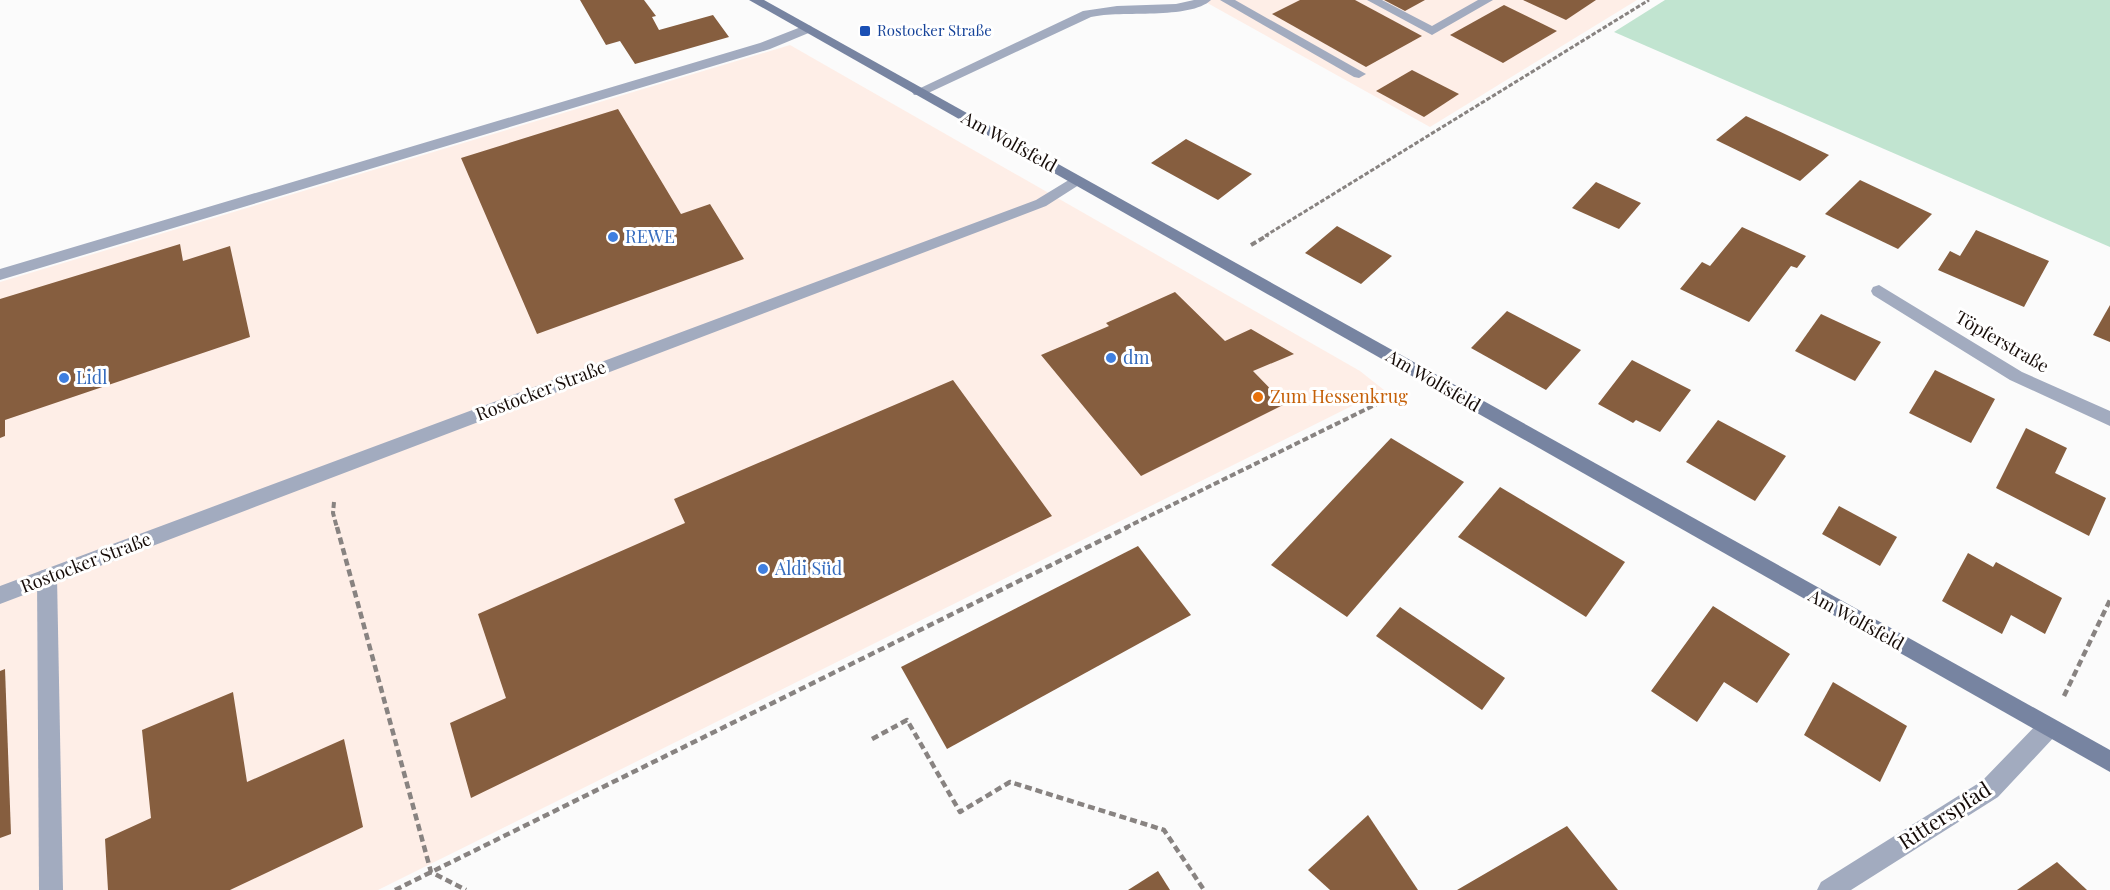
<svg xmlns="http://www.w3.org/2000/svg" width="2110" height="890" font-family="'Playfair Display',serif">
	<style>
		.built { fill: #feeee7 }
		.green { fill: #c1e4d0 }
		.building { fill: #865e3f }
		.lines { fill: none; stroke-linecap: round; stroke-linejoin: round }
		.path-far2 { stroke: #888381; stroke-width: 3; stroke-dasharray: 4.5 2; stroke-linecap: butt }
		.path-far1 { stroke: #888381; stroke-width: 4; stroke-dasharray: 6 3; stroke-linecap: butt }
		.path { stroke: #888381; stroke-width: 4.5; stroke-dasharray: 7 4; stroke-linecap: butt }
		.lane { fill: #a2abbf; fill-rule: evenodd }
		.street { fill: #a2abbf; fill-rule: evenodd }
		.secondary { fill: #7784a1; fill-rule: evenodd }
		.transit-dot { fill: #1a4fb4; stroke: #fff; stroke-width: 2 }
		.shop-dot { fill: #3f7fe0; stroke: #fff; stroke-width: 2 }
		.food-dot { fill: #e8710a; stroke: #fff; stroke-width: 2 }
		.labels { text-anchor: middle; stroke-width: 6; stroke-linejoin: round; paint-order: stroke }
		.far-transit-label { font-size: 15px; fill: #164399; stroke: #fff; text-anchor: start }
		.street-label { font-size: 18px; fill: #160c08; stroke: #fff }
		.shop-label { font-size: 18px; fill: #366cbe; stroke: #fff; text-anchor: start }
		.food-label { font-size: 18px; fill: #c56008; stroke: #fff; text-anchor: start }
		.near-street-label { font-size: 21px; fill: #160c08; stroke: #fff }
	</style>
	<rect width="100%" height="100%" fill="#fbfbfb"/>
	<g class="built">
		<polygon points="1202,0 1637,0 1430,127"/>
		<polygon points="790,45 1360,371 1384,390 378,890 0,890 0,282"/>
	</g>
	<polygon class="green" points="1665,0 2110,0 2110,247 1614,32"/>
	<g class="building">
		<polygon points="580,0 644,0 656,16 652,17 659,30 713,15 729,37 635,64 620,41 606,45"/>
		<polygon points="1300,0 1355,0 1422,36 1366,67 1272,14"/>
		<polygon points="1384,0 1425,0 1405,11"/>
		<polygon points="1523,0 1596,0 1566,20"/>
		<polygon points="1504,5 1557,31 1503,63 1450,35"/>
		<polygon points="1412,70 1459,94 1424,117 1376,91"/>
		<polygon points="618,109 681,214 710,204 744,259 537,334 461,158"/>
		<polygon points="1746,116 1787,135 1829,155 1800,181 1716,140"/>
		<polygon points="1186,139 1252,174 1218,200 1151,163"/>
		<polygon points="1860,180 1932,214 1898,249 1825,214"/>
		<polygon points="1596,182 1641,203 1619,229 1572,208"/>
		<polygon points="1337,226 1392,256 1361,284 1305,253"/>
		<polygon points="1742,227 1806,256 1797,268 1791,266 1749,322 1680,289 1702,262 1710,266"/>
		<polygon points="1976,230 2049,261 2024,307 1938,270 1950,251 1960,256"/>
		<polygon points="180,244 183,261 230,246 250,337 5,420 5,436 0,438 0,299"/>
		<polygon points="1175,292 1225,341 1251,329 1294,354 1253,371 1285,404 1141,476 1041,355 1109,326 1106,323"/>
		<polygon points="2110,305 2110,342 2093,335"/>
		<polygon points="1507,311 1581,350 1546,390 1471,348"/>
		<polygon points="1821,314 1881,342 1855,381 1795,351"/>
		<polygon points="1632,360 1691,390 1660,432 1636,420 1633,423 1598,404"/>
		<polygon points="1935,370 1995,399 1971,443 1909,413"/>
		<polygon points="953,380 1052,516 471,798 450,723 506,698 478,614 685,523 674,499"/>
		<polygon points="1718,420 1786,456 1755,501 1686,462"/>
		<polygon points="2026,428 2067,448 2055,473 2106,498 2089,536 1996,488"/>
		<polygon points="1391,438 1464,482 1347,617 1271,565"/>
		<polygon points="1500,487 1625,562 1586,617 1458,537"/>
		<polygon points="1839,506 1897,537 1880,566 1822,534"/>
		<polygon points="1138,546 1191,615 947,749 901,667"/>
		<polygon points="1968,553 1993,567 1996,562 2062,598 2045,634 2011,615 2002,634 1942,601"/>
		<polygon points="1713,606 1790,654 1757,703 1724,682 1697,722 1651,691"/>
		<polygon points="1400,607 1505,678 1482,710 1376,636"/>
		<polygon points="5,669 11,834 0,838 0,671"/>
		<polygon points="1833,682 1907,726 1880,782 1804,735"/>
		<polygon points="233,692 247,782 344,739 363,827 230,890 108,890 105,839 151,818 142,730"/>
		<polygon points="1368,815 1418,890 1330,890 1308,870"/>
		<polygon points="1567,826 1618,890 1457,890 1500,865"/>
		<polygon points="2057,862 2087,890 2017,890"/>
		<polygon points="1158,871 1170,890 1128,890"/>
	</g>
	<g class="lines">
		<polyline class="path-far2" points="1265,236 1649,0"/>
		<g class="path-far1">
			<polyline points="1251,245 1268,235"/>
			<polyline points="334,502 333,513 337,528"/>
			<polyline points="1125,528 1397,394"/>
		</g>
		<g class="path">
			<polyline points="337,527 431,872 466,890"/>
			<polyline points="2064,696 2110,600"/>
			<polyline points="872,739 907,720 960,812 1010,782 1164,830 1204,890"/>
			<polyline points="395,890 1128,527"/>
		</g>
		<g class="lane">
			<polygon points="1220,0 1235,0 1366,74 1359,78 1354,77"/>
			<polygon points="1367,0 1382,0 1432,26 1478,0 1493,0 1432,35"/>
			<polygon points="47,569 54,571 57,577 63,890 39,890 37,577 40,571"/>
		</g>
		<g class="street">
			<path d="M 1194,0 L 1211,0 C 1190,20 1121,10 1091,17 L 924,95 L 914,95 L 912,92 L 1083,11 L 1117,6 L 1176,4 Z"/>
			<polygon points="806,25 811,26 812,29 811,32 770,49 0,280 0,269 760,43"/>
			<polygon points="1077,175 1084,180 1082,183 1046,206 0,604 0,586 1036,200"/>
			<polygon points="1879,285 2022,372 2110,411 2110,426 2010,380 1873,295 1871,291 1873,287"/>
			<polygon points="2048,718 2056,721 2059,728 2056,735 1998,797 1851,890 1817,890 1821,882 1982,781 2040,721"/>
		</g>
		<polygon class="secondary" points="749,0 764,0 2110,750 2110,772"/>
	</g>
	<rect class="transit-dot" x="859" y="25" width="12" height="12" rx="3"/>
	<g class="shop-dot">
		<circle cx="613" cy="237" r="6"/>
		<circle cx="1111" cy="358" r="6"/>
		<circle cx="64" cy="378" r="6"/>
		<circle cx="763" cy="569" r="6"/>
	</g>
	<circle class="food-dot" cx="1258" cy="397" r="6"/>
	<g class="labels">
		<g class="far-transit-label">
			<text x="877" y="36">Rostocker Straße</text>
		</g>
		<g class="street-label">
			<text transform="translate(1009 142) rotate(29)" y="6">Am Wolfsfeld</text>
			<text transform="translate(2002 342) rotate(30)" y="6">Töpferstraße</text>
			<text transform="translate(1433 381) rotate(30)" y="6">Am Wolfsfeld</text>
			<text transform="translate(541 391) rotate(-21)" y="6">Rostocker Straße</text>
			<text transform="translate(86 563) rotate(-21)" y="6">Rostocker Straße</text>
			<text transform="translate(1856 620) rotate(29)" y="6">Am Wolfsfeld</text>
		</g>
		<g class="shop-label">
			<text x="625" y="243">REWE</text>
			<text x="1123" y="364">dm</text>
			<text x="76" y="384">Lidl</text>
			<text x="775" y="575">Aldi Süd</text>
		</g>
		<g class="food-label">
			<text x="1270" y="403">Zum Hessenkrug</text>
		</g>
		<g class="near-street-label">
			<text transform="translate(1945 816) rotate(-33)" y="7">Ritterspfad</text>
		</g>
	</g>
</svg>
